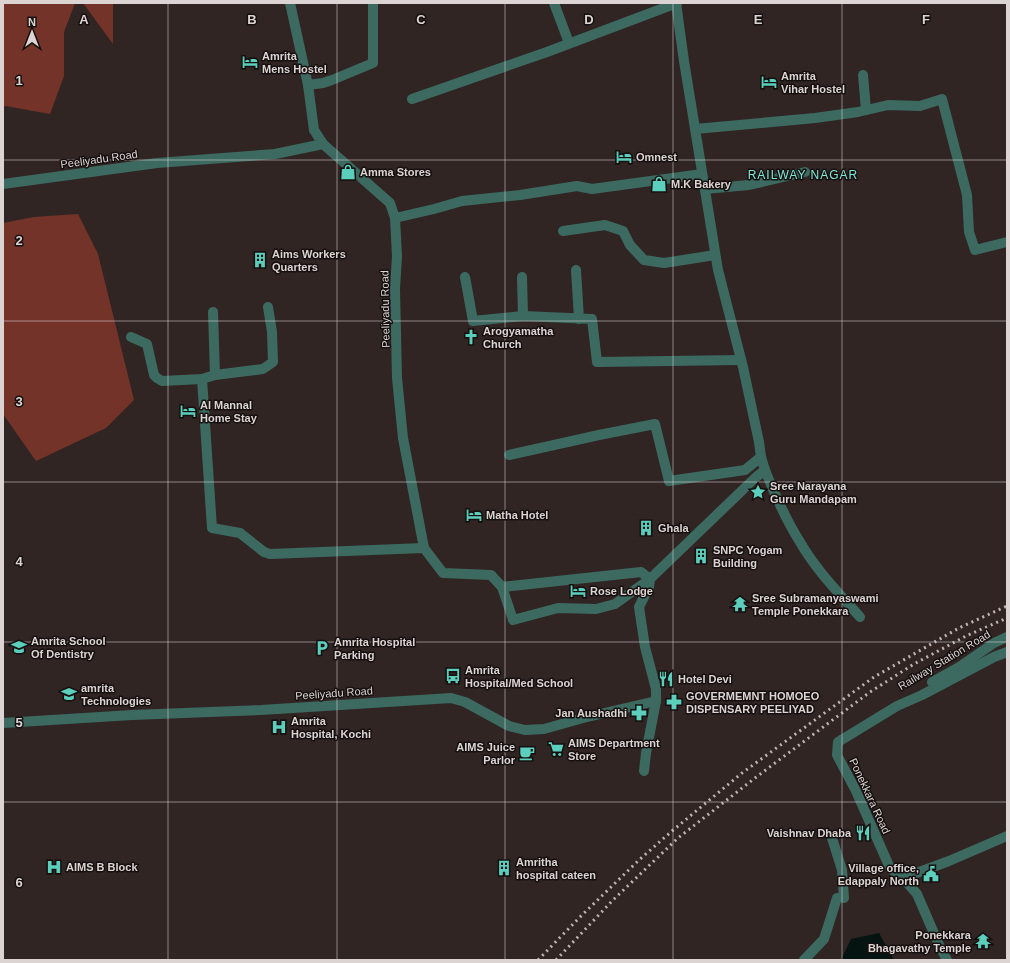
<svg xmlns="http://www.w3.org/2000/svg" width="1010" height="963" font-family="Helvetica,sans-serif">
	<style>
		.green { fill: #743329 }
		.water { fill: #051411 }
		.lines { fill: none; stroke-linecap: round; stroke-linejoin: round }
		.minor { stroke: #3c6a61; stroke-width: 10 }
		.rail { stroke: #bdb4b3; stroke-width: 3; stroke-dasharray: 2 4; stroke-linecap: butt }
		.grid { fill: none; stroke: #dcd4d3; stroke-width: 1; stroke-opacity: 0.55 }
		.labels { text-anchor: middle; stroke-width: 3; stroke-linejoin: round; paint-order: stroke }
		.poi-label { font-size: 11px; font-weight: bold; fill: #dcd4d3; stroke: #15100f; text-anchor: start }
		.street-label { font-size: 11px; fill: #dcd4d3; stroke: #15100f }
		.neighbourhood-label { font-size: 12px; letter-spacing: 1px; fill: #80e6d5; stroke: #15100f }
		.grid-label { font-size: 13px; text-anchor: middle; font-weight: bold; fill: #dcd4d3; stroke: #15100f; stroke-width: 3; stroke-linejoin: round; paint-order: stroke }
	</style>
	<rect width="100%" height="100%" fill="#302523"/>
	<g class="green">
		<polygon points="3,3 75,3 64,32 64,76 50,114 6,106 3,107"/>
		<polygon points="83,3 113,3 113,44"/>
		<polygon points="78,214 98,254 134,400 106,428 36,461 3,414 3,223 34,217"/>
	</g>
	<polygon class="water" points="879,933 894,960 841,960 851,939"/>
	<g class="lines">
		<g class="minor">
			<polyline points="290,3 308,85"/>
			<polyline points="554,3 569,43"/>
			<polyline points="863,75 866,110"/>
			<polyline points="412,99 547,52 677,3"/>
			<polyline points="695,129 815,118 858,112 888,105 920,106 942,99 967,195 969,232 975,250 1007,242"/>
			<polyline points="323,144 314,130 308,85 323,83 332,80 373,63 373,3"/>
			<polyline points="3,184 157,163 275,154 323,144 390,203 395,218 397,256 395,289 397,378 403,438 424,548 443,573 491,575 502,587 513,620 558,608 596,609 615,604 650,579 755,478 765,470 761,457 759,442 743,367 718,270 684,61 676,3"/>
			<polyline points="705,189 749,185 805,172"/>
			<polyline points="395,218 434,209 462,201 520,195 577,186 592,189 702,174"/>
			<polyline points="563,231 605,225 623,231 630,245 644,260 664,263 715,255"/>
			<polyline points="576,270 579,319"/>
			<polyline points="465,277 473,321 523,316 592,319 597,362 741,360"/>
			<polyline points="522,277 523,316"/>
			<polyline points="213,312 215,375"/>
			<polyline points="131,337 147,344 154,375 157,378 162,381 202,379 215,375 263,369 273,362 272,332 268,307"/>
			<polyline points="202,379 212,528 240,533 264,552 270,554 424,548"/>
			<polyline points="509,455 599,435 655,424 669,481 745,470 761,457"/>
			<path d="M 765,470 C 775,495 786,520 800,542 C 816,570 839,593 860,617"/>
			<polyline points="502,587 641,572 650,579"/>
			<polyline points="932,682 959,667 994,643 1007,637"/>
			<polyline points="3,723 132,715 261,710 451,698 465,702 509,726 525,730 544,729 583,718 656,701"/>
			<polyline points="644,771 646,753 656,701 656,689 645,647 639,607 649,587 650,579"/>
			<polyline points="832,838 842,870 844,898"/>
			<polyline points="903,878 949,861 1007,836"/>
			<polyline points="804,960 824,939 837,898"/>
			<polyline points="947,960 939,945 917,894 903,878 890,868 856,791 837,755 838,742 897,706 922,695 994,657 1007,652"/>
		</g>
		<g class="rail">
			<polyline points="538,960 579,918 639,860 672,831 742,773 874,677 959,628 1007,606"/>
			<polyline points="556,960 613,900 678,838 755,778 870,692 914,664 966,636 1007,618"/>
		</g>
	</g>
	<path class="grid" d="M 168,3 L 168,960M 337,3 L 337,960M 505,3 L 505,960M 673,3 L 673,960M 842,3 L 842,960M 3,160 L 1007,160M 3,321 L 1007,321M 3,482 L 1007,482M 3,642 L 1007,642M 3,802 L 1007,802"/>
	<defs>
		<symbol id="hotel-bare" viewBox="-9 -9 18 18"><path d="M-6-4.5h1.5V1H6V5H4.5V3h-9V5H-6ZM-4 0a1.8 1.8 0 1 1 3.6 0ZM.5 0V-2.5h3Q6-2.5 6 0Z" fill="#5bcebc" stroke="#15100f" stroke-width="2.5" paint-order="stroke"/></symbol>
		<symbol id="shop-bare" viewBox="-9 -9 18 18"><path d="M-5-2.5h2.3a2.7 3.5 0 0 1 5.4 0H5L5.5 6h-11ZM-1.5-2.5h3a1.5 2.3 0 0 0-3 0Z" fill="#5bcebc" stroke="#15100f" stroke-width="2.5" paint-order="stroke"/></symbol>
		<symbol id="building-bare" viewBox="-9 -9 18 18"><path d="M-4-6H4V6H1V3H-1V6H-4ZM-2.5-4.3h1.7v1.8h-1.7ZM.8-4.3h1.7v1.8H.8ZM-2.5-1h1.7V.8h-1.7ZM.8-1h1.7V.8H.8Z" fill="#5bcebc" stroke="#15100f" stroke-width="2.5" paint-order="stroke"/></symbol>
		<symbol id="church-bare" viewBox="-9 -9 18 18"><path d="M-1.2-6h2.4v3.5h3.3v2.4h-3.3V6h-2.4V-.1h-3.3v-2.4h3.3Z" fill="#5bcebc" stroke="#15100f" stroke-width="2.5" paint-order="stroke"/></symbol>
		<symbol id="sight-bare" viewBox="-9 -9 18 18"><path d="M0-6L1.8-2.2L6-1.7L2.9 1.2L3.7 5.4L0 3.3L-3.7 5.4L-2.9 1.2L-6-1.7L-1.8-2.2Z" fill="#5bcebc" stroke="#15100f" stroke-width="2.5" paint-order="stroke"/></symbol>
		<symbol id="temple-bare" viewBox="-9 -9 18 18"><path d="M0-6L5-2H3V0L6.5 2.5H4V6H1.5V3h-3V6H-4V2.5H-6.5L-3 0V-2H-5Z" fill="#5bcebc" stroke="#15100f" stroke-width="2.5" paint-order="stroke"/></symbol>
		<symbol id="university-bare" viewBox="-9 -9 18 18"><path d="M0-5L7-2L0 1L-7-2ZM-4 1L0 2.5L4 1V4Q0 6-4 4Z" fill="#5bcebc" stroke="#15100f" stroke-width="2.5" paint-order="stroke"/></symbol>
		<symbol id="parking-bare" viewBox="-9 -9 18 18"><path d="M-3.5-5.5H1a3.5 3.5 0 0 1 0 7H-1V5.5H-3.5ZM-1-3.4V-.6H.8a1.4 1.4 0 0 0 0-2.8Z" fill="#5bcebc" stroke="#15100f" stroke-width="2.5" paint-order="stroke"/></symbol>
		<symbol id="bus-bare" viewBox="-9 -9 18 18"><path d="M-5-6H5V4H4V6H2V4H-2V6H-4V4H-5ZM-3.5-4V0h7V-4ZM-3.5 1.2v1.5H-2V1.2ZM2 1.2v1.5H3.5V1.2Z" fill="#5bcebc" stroke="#15100f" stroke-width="2.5" paint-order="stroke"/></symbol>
		<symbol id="restaurant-bare" viewBox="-9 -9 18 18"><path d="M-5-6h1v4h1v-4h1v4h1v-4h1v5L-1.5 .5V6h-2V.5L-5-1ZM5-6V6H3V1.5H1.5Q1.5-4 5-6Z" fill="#5bcebc" stroke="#15100f" stroke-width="2.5" paint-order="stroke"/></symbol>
		<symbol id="school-bare" viewBox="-9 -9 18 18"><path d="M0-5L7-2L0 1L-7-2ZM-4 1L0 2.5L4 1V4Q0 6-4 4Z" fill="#5bcebc" stroke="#15100f" stroke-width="2.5" paint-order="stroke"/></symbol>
		<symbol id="pharmacy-bare" viewBox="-9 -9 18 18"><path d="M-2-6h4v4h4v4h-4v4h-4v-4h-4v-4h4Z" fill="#5bcebc" stroke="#15100f" stroke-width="2.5" paint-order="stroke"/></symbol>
		<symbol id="hospital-bare" viewBox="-9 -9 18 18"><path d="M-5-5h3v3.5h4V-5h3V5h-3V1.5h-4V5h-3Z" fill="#5bcebc" stroke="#15100f" stroke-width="2.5" paint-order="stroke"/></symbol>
		<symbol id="supermarket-bare" viewBox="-9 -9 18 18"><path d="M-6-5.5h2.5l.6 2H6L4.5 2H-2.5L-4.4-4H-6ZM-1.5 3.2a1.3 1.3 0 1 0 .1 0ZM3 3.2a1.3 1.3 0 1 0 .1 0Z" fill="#5bcebc" stroke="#15100f" stroke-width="2.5" paint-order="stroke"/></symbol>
		<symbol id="cafe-bare" viewBox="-9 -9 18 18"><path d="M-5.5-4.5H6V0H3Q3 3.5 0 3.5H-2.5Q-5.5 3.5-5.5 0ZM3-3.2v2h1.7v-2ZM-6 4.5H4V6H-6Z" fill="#5bcebc" stroke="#15100f" stroke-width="2.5" paint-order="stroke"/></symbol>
		<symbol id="civic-bare" viewBox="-9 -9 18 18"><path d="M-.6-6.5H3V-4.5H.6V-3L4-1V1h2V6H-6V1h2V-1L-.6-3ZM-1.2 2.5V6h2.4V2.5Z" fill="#5bcebc" stroke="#15100f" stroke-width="2.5" paint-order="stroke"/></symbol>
	</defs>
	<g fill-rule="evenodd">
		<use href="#hotel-bare" x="239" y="51" width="22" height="22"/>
		<use href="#hotel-bare" x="758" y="71" width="22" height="22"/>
		<use href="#hotel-bare" x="613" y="146" width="22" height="22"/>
		<use href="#shop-bare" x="337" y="161" width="22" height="22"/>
		<use href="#shop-bare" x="648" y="173" width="22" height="22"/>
		<use href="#building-bare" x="249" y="249" width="22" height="22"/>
		<use href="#church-bare" x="460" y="326" width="22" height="22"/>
		<use href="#hotel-bare" x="177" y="400" width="22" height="22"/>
		<use href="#sight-bare" x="747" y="481" width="22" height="22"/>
		<use href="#hotel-bare" x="463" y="504" width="22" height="22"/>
		<use href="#building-bare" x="635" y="517" width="22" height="22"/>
		<use href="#building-bare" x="690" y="545" width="22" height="22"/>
		<use href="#hotel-bare" x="567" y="580" width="22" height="22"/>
		<use href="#temple-bare" x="729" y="593" width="22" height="22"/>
		<use href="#university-bare" x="8" y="636" width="22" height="22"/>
		<use href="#parking-bare" x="311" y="637" width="22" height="22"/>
		<use href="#bus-bare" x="442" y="665" width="22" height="22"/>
		<use href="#restaurant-bare" x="655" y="668" width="22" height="22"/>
		<use href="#school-bare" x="58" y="683" width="22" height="22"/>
		<use href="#pharmacy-bare" x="663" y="691" width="22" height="22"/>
		<use href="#pharmacy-bare" x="628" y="702" width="22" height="22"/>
		<use href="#hospital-bare" x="268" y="716" width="22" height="22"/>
		<use href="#supermarket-bare" x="545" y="738" width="22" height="22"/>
		<use href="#cafe-bare" x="516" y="742" width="22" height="22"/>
		<use href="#restaurant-bare" x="852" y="822" width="22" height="22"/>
		<use href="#hospital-bare" x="43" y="856" width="22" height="22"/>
		<use href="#building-bare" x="493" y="857" width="22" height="22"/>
		<use href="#civic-bare" x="920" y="863" width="22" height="22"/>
		<use href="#temple-bare" x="972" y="930" width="22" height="22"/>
	</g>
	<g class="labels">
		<g class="poi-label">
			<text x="262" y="60">Amrita<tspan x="262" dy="13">Mens Hostel</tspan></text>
			<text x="781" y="80">Amrita<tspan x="781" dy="13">Vihar Hostel</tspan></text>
			<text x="636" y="161">Omnest</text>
			<text x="360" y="176">Amma Stores</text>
			<text x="671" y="188">M.K Bakery</text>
			<text x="272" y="258">Aims Workers<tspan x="272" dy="13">Quarters</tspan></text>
			<text x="483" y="335">Arogyamatha<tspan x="483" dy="13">Church</tspan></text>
			<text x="200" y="409">Al Mannal<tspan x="200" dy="13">Home Stay</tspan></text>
			<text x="770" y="490">Sree Narayana<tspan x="770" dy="13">Guru Mandapam</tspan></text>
			<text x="486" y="519">Matha Hotel</text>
			<text x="658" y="532">Ghala</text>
			<text x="713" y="554">SNPC Yogam<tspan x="713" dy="13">Building</tspan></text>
			<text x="590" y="595">Rose Lodge</text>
			<text x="752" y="602">Sree Subramanyaswami<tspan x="752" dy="13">Temple Ponekkara</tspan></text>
			<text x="31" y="645">Amrita School<tspan x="31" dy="13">Of Dentistry</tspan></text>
			<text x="334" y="646">Amrita Hospital<tspan x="334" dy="13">Parking</tspan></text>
			<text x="465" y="674">Amrita<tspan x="465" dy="13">Hospital/Med School</tspan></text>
			<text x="678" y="683">Hotel Devi</text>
			<text x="81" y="692">amrita<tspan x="81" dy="13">Technologies</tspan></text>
			<text x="686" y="700">GOVERMEMNT HOMOEO<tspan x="686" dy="13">DISPENSARY PEELIYAD</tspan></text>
			<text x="627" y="717" text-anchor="end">Jan Aushadhi</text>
			<text x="291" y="725">Amrita<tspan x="291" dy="13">Hospital, Kochi</tspan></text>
			<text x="568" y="747">AIMS Department<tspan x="568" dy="13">Store</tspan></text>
			<text x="515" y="751" text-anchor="end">AIMS Juice<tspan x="515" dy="13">Parlor</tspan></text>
			<text x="851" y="837" text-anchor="end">Vaishnav Dhaba</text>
			<text x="516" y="866">Amritha<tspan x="516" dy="13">hospital cateen</tspan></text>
			<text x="66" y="871">AIMS B Block</text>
			<text x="919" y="872" text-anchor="end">Village office,<tspan x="919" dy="13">Edappaly North</tspan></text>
			<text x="971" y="939" text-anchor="end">Ponekkara<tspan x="971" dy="13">Bhagavathy Temple</tspan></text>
		</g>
		<g class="street-label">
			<text transform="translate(99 159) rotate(-8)" y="4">Peeliyadu Road</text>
			<text transform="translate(385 309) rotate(-91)" y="4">Peeliyadu Road</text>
			<text transform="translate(944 660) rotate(-31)" y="4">Railway Station Road</text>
			<text transform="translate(334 693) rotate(-4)" y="4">Peeliyadu Road</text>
			<text transform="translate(870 796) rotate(65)" y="4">Ponekkara Road</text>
		</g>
		<g class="neighbourhood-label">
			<text x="803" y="179">RAILWAY NAGAR</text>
		</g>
	</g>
	<g class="grid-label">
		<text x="84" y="24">A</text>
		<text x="252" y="24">B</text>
		<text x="421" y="24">C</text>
		<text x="589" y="24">D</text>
		<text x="758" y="24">E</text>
		<text x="926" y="24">F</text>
		<text x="19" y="85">1</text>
		<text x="19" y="245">2</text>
		<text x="19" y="406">3</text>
		<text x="19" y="566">4</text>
		<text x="19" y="727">5</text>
		<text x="19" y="887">6</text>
	</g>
	<rect width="1010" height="963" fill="none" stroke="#dcd4d3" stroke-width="8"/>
	<g transform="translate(32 32)" stroke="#15100f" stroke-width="3" paint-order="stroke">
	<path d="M0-3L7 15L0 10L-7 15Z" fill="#dcd4d3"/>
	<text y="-6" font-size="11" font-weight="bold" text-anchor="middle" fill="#dcd4d3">N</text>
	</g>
</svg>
